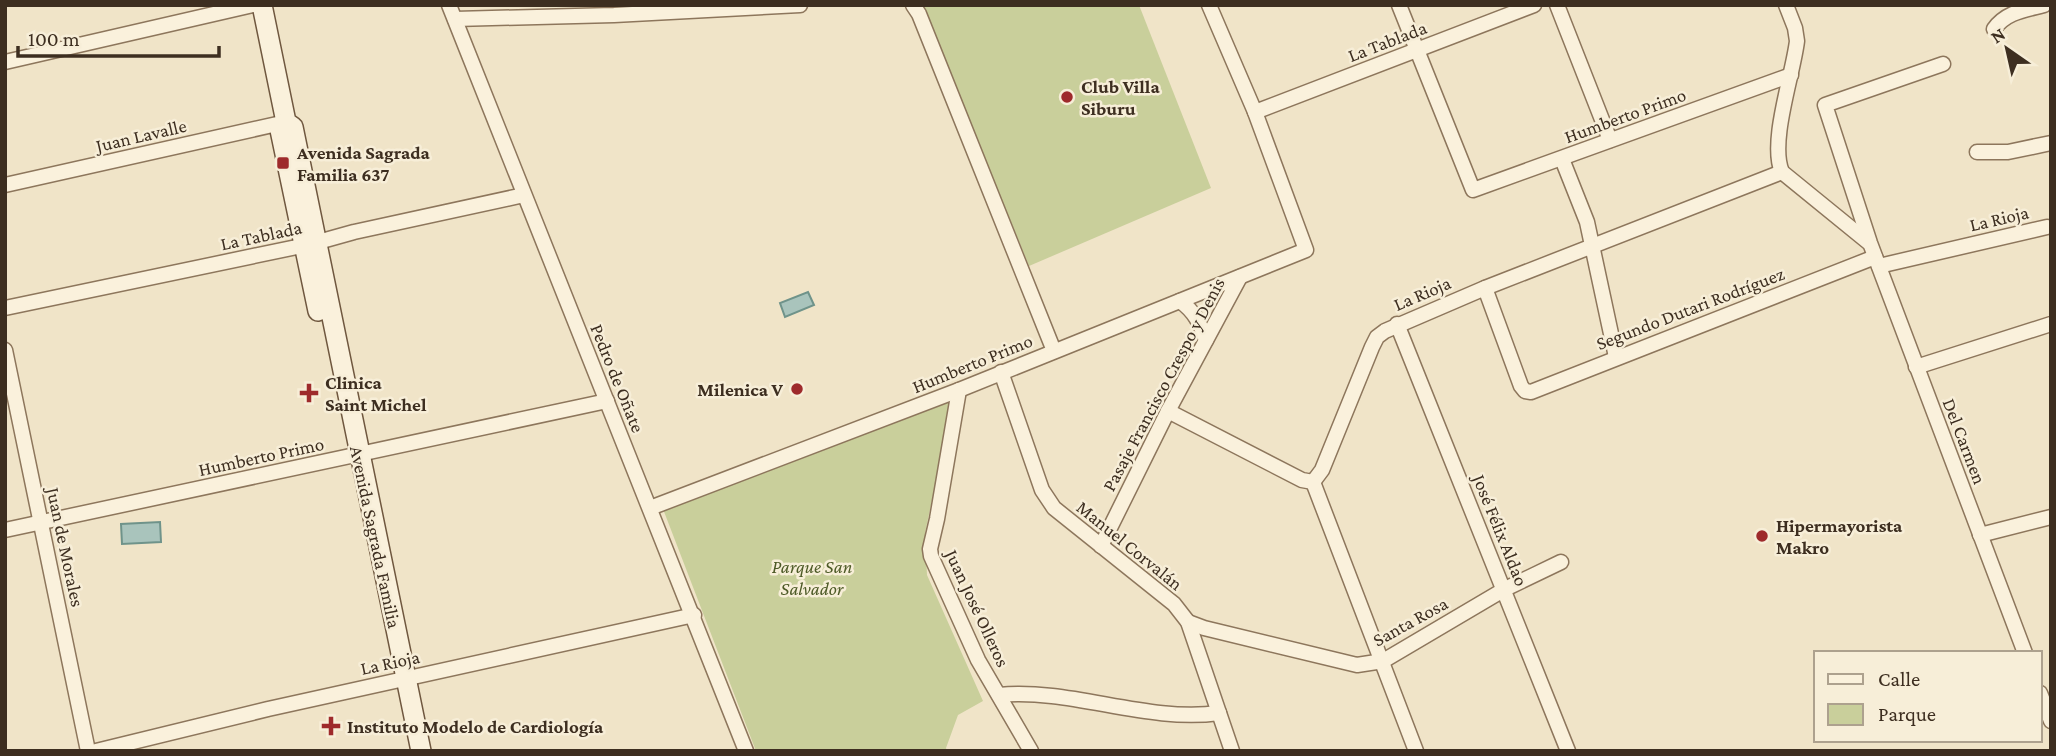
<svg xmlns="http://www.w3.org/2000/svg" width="2056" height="756" font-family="'Crimson Pro',serif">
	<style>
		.green { fill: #c9cf9b }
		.water { fill: #a9c4bc; stroke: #6f938a; stroke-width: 2 }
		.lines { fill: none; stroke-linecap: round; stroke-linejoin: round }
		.street-casing { stroke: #8d765c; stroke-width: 17 }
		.secondary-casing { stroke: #6f573f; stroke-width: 22 }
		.street { stroke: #faf1dc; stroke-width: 14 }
		.secondary { stroke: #faf1dc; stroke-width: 19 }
		.poi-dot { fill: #9e2a2b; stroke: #f7eed8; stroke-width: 2.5 }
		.labels { text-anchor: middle; stroke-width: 5; stroke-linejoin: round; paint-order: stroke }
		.street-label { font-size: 19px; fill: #3d2e20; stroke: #f7eed8 }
		.poi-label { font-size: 19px; font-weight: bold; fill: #3d2e20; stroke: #f7eed8; text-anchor: start }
		.park-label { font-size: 19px; font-style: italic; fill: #4d5a26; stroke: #f7eed8 }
	</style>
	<rect width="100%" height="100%" fill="#f0e4c8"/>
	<g class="green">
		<polygon points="922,5 1139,5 1211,188 1029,266"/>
		<polygon points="953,401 925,533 927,575 983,701 958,715 946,748 947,751 756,751 663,509"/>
	</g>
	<g class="water">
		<polygon points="808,292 814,305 785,317 780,303"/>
		<polygon points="160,522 161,542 122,544 121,524"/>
	</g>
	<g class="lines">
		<defs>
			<g id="street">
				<polyline points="449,5 746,751"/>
				<polyline points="913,5 919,14 1054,351"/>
				<polyline points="1399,5 1473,190 1791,75"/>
				<polyline points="1557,5 1610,140"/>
				<path d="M 1786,5 L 1795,28 L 1797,41 C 1793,75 1769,142 1782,172 L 1868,242"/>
				<polyline points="455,19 614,15 800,5"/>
				<path d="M 1994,29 C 2006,12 2025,10 2044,5"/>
				<polyline points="5,62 253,5"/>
				<polyline points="1943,64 1825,105 1870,243 2025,653"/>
				<polyline points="1255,112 1534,5"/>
				<polyline points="1977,152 2008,152 2051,143"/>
				<polyline points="1562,159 1587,222 1616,357"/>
				<polyline points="5,185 286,122"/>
				<polyline points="1879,266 2047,227"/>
				<polyline points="1485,288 1521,386 1525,391 1531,392 1875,257"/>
				<path d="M 1180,301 C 1195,312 1200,323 1206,340"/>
				<polyline points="5,308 311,244 354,232 524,195"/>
				<polyline points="1397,324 1568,751"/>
				<polyline points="5,350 88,751"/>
				<polyline points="1916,367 2051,324"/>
				<polyline points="1001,372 1042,490 1054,508 1174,604 1188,622 1232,751"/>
				<polyline points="959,390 937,519 930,549 931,556 978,660 1031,751"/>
				<polyline points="1168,411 1302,480 1313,482 1322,470 1372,347 1377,337 1385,331 1485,288 1782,172"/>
				<polyline points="1313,482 1416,751"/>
				<polyline points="650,508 959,390 1306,250 1255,112 1209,5"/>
				<polyline points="5,530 607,401"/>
				<polyline points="1980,535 2051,517"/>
				<polyline points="1101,546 1168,411 1240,277"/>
				<polyline points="1188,622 1204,628 1357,665 1383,661 1505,589 1561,562"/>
				<polyline points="2040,693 2051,721"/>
				<path d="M 999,695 C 1072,688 1146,723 1219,713"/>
				<polyline points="96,751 268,709 694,615"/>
			</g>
			<g id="secondary">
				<polyline points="262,5 286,122 293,127 421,751"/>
				<polyline points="286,122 280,130 318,311"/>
			</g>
		</defs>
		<use href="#street" class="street-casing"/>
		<use href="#secondary" class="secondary-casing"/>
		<use href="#street" class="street"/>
		<use href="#secondary" class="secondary"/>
	</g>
	<g class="poi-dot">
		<circle cx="1067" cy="97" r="7"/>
		<rect x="276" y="156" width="14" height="14" rx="3.5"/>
		<circle cx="797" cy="389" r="7"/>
		<path d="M305.5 382.5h7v7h7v7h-7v7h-7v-7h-7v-7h7z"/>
		<circle cx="1762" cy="536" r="7"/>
		<path d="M327.5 715.5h7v7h7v7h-7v7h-7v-7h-7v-7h7z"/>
	</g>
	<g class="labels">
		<g class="street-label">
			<text transform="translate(1387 41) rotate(-21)" y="7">La Tablada</text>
			<text transform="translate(1625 115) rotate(-20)" y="7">Humberto Primo</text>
			<text transform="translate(141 135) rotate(-13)" y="7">Juan Lavalle</text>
			<text transform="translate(1999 218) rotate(-13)" y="7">La Rioja</text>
			<text transform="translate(261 235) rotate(-12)" y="7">La Tablada</text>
			<text transform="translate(1422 293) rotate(-23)" y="7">La Rioja</text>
			<text transform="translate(1690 308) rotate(-21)" y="7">Segundo Dutari Rodríguez</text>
			<text transform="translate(972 363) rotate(-22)" y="7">Humberto Primo</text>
			<text transform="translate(618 378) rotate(68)" y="7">Pedro de Oñate</text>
			<text transform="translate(1163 384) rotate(-62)" y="7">Pasaje Francisco Crespo y Denis</text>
			<text transform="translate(1965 441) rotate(69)" y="7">Del Carmen</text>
			<text transform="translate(261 456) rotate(-12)" y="7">Humberto Primo</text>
			<text transform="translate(1501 530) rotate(68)" y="7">José Félix Aldao</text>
			<text transform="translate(376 537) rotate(78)" y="7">Avenida Sagrada Familia</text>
			<text transform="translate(1130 545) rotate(39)" y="7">Manuel Corvalán</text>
			<text transform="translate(66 547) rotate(78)" y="7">Juan de Morales</text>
			<text transform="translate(978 608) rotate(65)" y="7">Juan José Olleros</text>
			<text transform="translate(1410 621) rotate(-29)" y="7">Santa Rosa</text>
			<text transform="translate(390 662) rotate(-12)" y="7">La Rioja</text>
		</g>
		<g class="poi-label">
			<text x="1081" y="93">Club Villa<tspan x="1081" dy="22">Siburu</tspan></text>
			<text x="297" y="159">Avenida Sagrada<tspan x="297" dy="22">Familia 637</tspan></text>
			<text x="325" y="389">Clinica<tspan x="325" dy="22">Saint Michel</tspan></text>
			<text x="783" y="396" text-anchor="end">Milenica V</text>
			<text x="1776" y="532">Hipermayorista<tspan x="1776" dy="22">Makro</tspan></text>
			<text x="347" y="733">Instituto Modelo de Cardiología</text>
		</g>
		<g class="park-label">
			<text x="812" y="573">Parque San<tspan x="812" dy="22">Salvador</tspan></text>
		</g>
	</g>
	<rect width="2056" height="756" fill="none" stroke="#3d2e20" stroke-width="14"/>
	<rect x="1814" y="651" width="228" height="91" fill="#f7eed8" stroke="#ada18e" stroke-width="2"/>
	<rect x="1828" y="674" width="35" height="10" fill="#faf1dc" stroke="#ada18e" stroke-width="2"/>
	<text x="1878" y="686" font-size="21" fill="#3d2e20">Calle</text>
	<rect x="1828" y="704" width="35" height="21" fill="#c9cf9b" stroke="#ada18e" stroke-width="2"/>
	<text x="1878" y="721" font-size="21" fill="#3d2e20">Parque</text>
	<g transform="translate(2007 49) rotate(326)" stroke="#f7eed8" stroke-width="5" paint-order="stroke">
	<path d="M0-5L12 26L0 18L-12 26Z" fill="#3d2e20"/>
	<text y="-10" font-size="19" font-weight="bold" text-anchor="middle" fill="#3d2e20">N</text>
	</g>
	<path d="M18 46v10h201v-10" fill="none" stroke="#3d2e20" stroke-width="3.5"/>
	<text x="28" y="46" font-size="21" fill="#3d2e20" stroke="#f7eed8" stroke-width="5" paint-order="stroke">100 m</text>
</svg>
